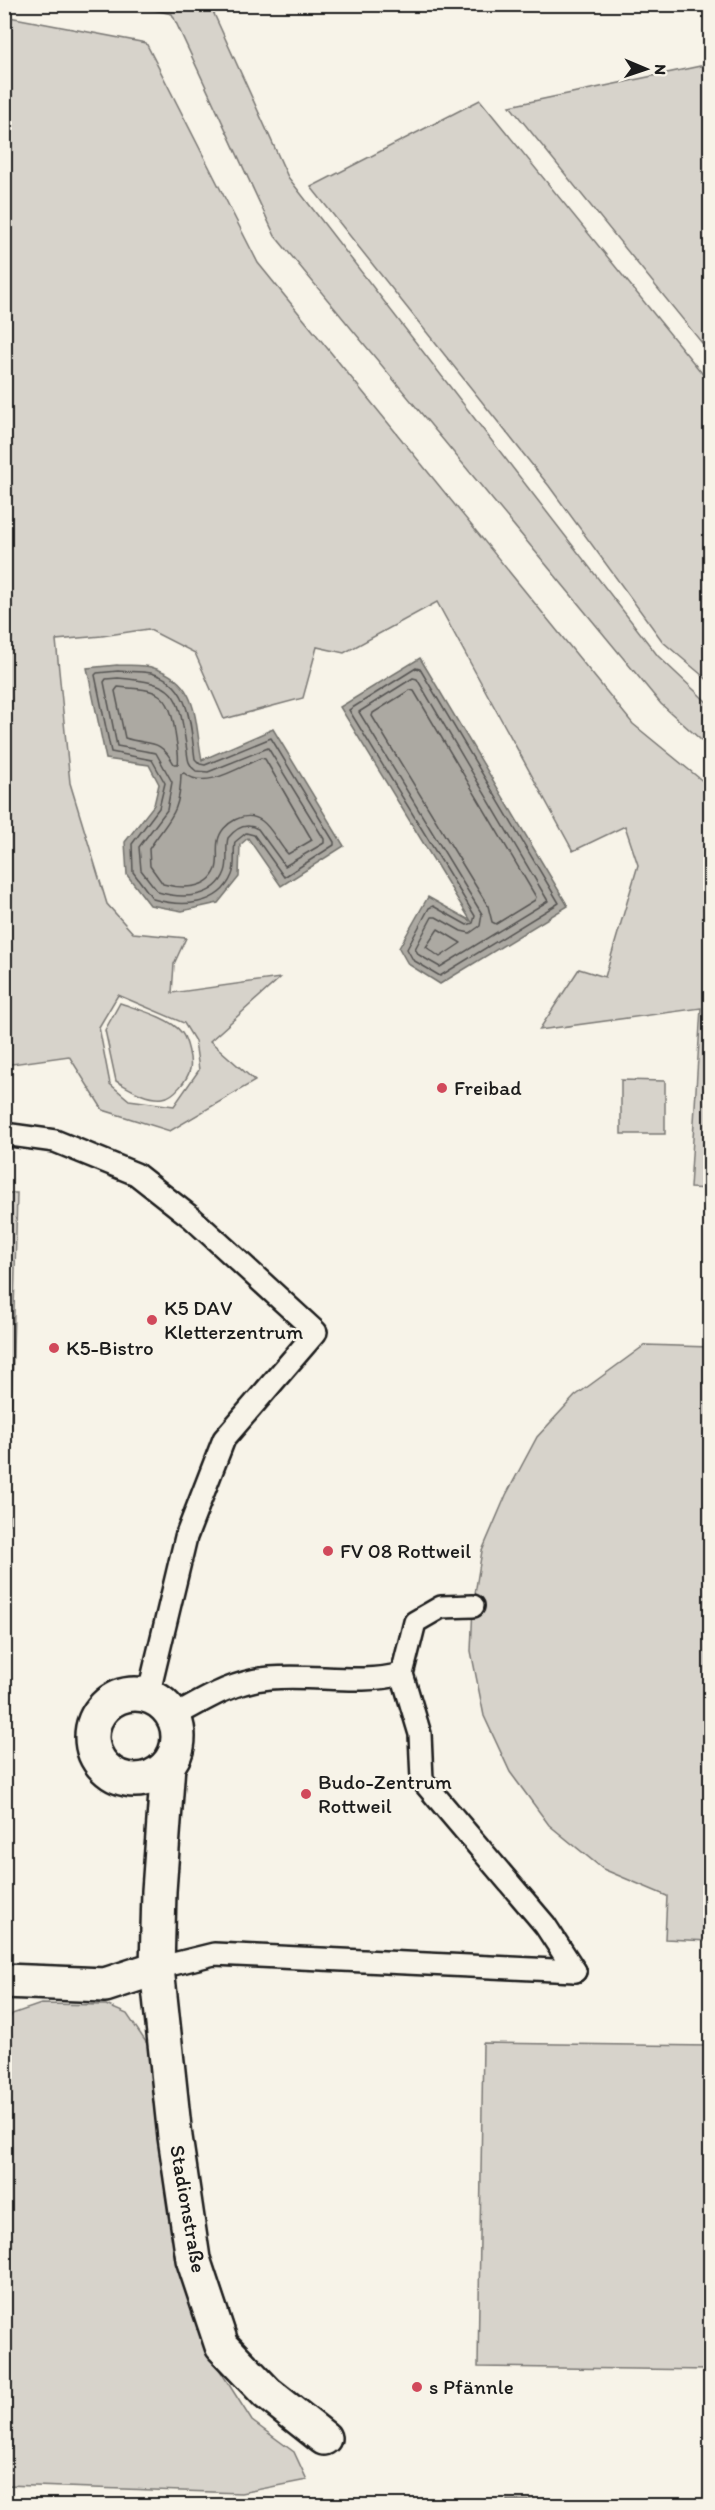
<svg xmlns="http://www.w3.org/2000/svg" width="715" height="2510" font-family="Itim,sans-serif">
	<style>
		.green { fill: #d7d3cb; stroke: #7a7874; stroke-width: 1.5; fill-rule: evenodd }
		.water { fill: #aca9a2; stroke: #72716c; stroke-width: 1.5 }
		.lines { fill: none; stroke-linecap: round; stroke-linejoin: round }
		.shore { stroke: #565452; stroke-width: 1.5 }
		.service-casing { stroke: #1c1c1c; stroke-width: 26 }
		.minor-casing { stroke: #1c1c1c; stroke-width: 38 }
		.service { stroke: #f7f3e8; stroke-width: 21 }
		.minor { stroke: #f7f3e8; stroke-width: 33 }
		.poi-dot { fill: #d1495b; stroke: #f7f3e8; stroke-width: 2 }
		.labels { text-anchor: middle; stroke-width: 4.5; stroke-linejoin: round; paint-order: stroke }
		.poi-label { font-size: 21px; fill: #1c1c1c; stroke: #f7f3e8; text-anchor: start }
		.street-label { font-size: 21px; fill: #1c1c1c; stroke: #f7f3e8 }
	</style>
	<rect width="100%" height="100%" fill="#f7f3e8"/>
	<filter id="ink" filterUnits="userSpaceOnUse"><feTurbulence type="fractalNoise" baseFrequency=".0167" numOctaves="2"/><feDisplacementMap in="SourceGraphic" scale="12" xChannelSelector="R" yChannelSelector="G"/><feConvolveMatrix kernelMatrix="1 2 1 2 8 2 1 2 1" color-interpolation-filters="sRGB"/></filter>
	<g filter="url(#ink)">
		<g class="green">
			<polygon points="131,5 210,5 288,177 658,656 710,705 710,748 661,704 275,236 172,14"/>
			<path d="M 4,16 L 146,43 L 258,263 L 633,724 L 710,787 L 710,1189 L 690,1188 L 701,1008 L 539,1030 L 579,969 L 605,977 L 638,865 L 625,826 L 573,851 L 437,602 L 344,653 L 317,647 L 303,698 L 224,719 L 195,653 L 148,629 L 102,636 L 56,640 L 70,783 L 107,904 L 133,933 L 186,938 L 174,964 L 172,993 L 280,978 L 210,1041 L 255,1081 L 170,1131 L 103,1110 L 69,1056 L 5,1065 ZM 118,995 L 184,1023 L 195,1041 L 199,1070 L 174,1106 L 129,1100 L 110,1084 L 99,1027 Z"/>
			<polygon points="710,64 710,353 510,106"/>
			<polygon points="480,100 710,383 710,682 663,642 549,486 311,187"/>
			<path d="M 120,1003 C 137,1009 171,1018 182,1033 C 187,1040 192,1060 190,1069 C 188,1079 174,1097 163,1098 C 146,1100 130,1089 116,1081 L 105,1030 Z"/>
			<polygon points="621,1080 665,1081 665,1134 621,1134"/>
			<polygon points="5,1193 17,1193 6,1624 4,1624"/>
			<polygon points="645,1345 710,1347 710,1941 665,1939 667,1896 603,1869 549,1825 510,1772 484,1716 471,1651 473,1606 482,1551 506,1495 537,1437 575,1396"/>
			<polygon points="41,2004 106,2005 127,2014 150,2048 207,2350 252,2421 294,2452 307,2480 241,2493 5,2485 4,2031 12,2014"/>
			<polygon points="483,2043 710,2046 710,2370 478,2367"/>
			<polygon points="507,2500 710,2503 710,2505 507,2506"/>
		</g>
		<g class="water">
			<polygon points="420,658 568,906 440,984 408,964 399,948 428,897 471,921 340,707"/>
			<path d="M 117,665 C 129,666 144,664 154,668 C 200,683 194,721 202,760 L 273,729 L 344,846 L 281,886 L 248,838 L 240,845 L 239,877 L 218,903 L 182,911 L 150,905 L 127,875 L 125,842 L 154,805 L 159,784 L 149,765 L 106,759 L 87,668 Z"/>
		</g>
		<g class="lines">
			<g class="shore">
				<polygon points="416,668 420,669 559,903 440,976 413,960 407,949 429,908 433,906 467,925 473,923 475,916 349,710"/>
				<path d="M 118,671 C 128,672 141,671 151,673 C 191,683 190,725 195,759 L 200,764 L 205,765 L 271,738 L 334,842 L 334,845 L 284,877 L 254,835 L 246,833 L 235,842 C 233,852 236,866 232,875 C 219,907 181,907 153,899 L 133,872 L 132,844 L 159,808 L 165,783 L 152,760 L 111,752 L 95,675 L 97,673 Z"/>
				<path d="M 118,678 C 180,683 178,694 187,751 C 188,759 188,765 196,771 L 208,772 L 268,748 L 324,839 L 324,843 L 285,866 L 258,829 C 246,822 236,828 228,838 C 225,849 229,862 225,872 C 215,899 181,899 158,892 L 141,870 L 139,847 L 167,810 L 172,782 L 156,753 L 117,746 L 104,682 L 106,679 Z"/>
				<polygon points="413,678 417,679 548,901 440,967 419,955 415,949 432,917 436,917 461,931 470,933 480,926 482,914 359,712"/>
				<path d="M 118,687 C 157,690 169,690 175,732 C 176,742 180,755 178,764 L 174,764 C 159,737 150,746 125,738 L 115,691 Z"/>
				<polygon points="410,690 414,691 536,897 535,900 496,924 492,922 488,906 372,716 373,713"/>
				<path d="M 261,758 L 265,759 L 312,840 L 288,854 C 278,844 273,829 262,821 C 246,809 221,823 218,841 C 216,849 219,860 216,869 C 208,890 181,889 163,884 L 150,866 L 149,849 C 169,818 180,816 181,774 L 184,773 C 205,791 239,767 261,758 Z"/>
				<polygon points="438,929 461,943 440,957 426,947"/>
			</g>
			<defs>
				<g id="service">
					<polyline points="4,1134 55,1141 136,1174 192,1218 316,1332 224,1439 186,1537 148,1696"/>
					<polyline points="473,1606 441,1607 415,1622 402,1674 420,1734 422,1780 545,1925 575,1971"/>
					<path d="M 173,1717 C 204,1700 233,1681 270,1678 C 314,1674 359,1685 402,1674"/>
					<polyline points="157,1968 214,1954 575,1971"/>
				</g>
				<g id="minor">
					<circle cx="135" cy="1737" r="43"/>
					<polyline points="157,1968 175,2137 193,2259 222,2346 267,2393 324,2438"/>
					<polyline points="4,1981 105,1985 157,1968 159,1891 168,1765"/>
				</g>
			</defs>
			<use href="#service" class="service-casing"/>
			<use href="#minor" class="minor-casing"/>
			<use href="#service" class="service"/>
			<use href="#minor" class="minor"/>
		</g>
	</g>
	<g class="poi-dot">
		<circle cx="442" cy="1088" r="6"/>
		<circle cx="152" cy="1320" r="6"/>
		<circle cx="54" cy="1348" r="6"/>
		<circle cx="328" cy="1551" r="6"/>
		<circle cx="306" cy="1794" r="6"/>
		<circle cx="417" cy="2387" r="6"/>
	</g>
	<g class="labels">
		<g class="poi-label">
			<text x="454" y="1095">Freibad</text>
			<text x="164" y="1315">K5 DAV<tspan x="164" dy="24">Kletterzentrum</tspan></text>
			<text x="66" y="1355">K5-Bistro</text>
			<text x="340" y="1558">FV 08 Rottweil</text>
			<text x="318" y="1789">Budo-Zentrum<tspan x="318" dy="24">Rottweil</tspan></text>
			<text x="429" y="2394">s Pfännle</text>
		</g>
		<g class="street-label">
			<text transform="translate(188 2209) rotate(80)" y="7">Stadionstraße</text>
		</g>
	</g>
	<rect width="715" height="2510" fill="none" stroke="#f7f3e8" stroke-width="24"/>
	<rect x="12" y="12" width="691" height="2486" fill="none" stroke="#1c1c1c" stroke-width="2" filter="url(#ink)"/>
	<g transform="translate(646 69) rotate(92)" stroke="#f7f3e8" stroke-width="4.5" paint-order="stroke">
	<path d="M0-4.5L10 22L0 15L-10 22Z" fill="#1c1c1c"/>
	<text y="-9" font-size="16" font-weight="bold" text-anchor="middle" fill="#1c1c1c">N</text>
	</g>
</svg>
